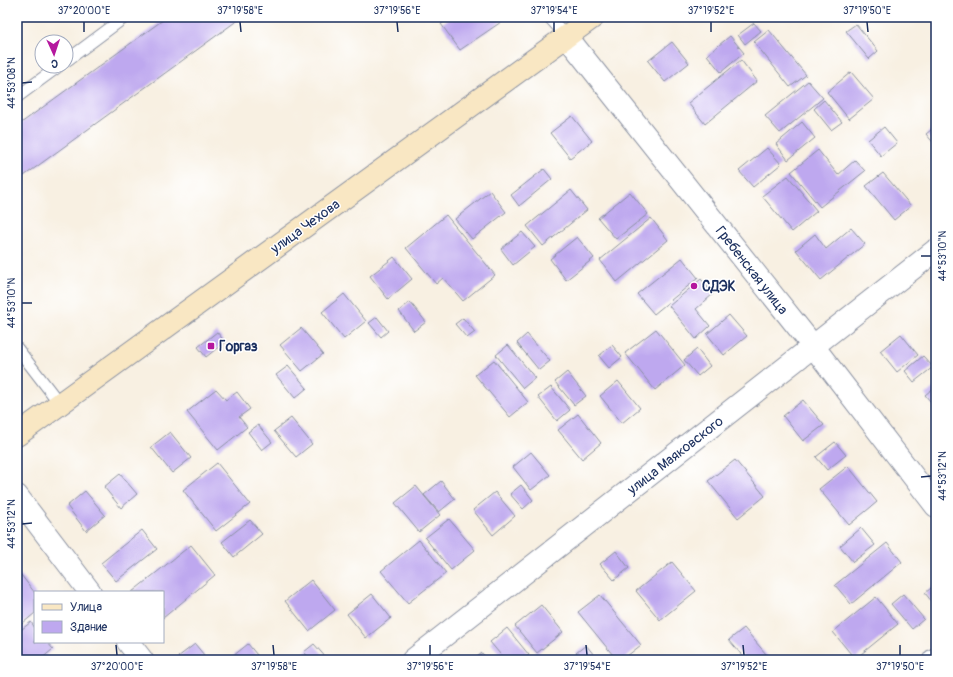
<svg xmlns="http://www.w3.org/2000/svg" width="953" height="677" font-family="Pangolin,sans-serif">
	<style>
		.building { fill: #bea8ef }
		.lines { fill: none; stroke-linecap: round; stroke-linejoin: round }
		.lane-casing { stroke: #8a90a0; stroke-width: 13 }
		.street-casing { stroke: #8a90a0; stroke-width: 24 }
		.secondary-casing { stroke: #8a90a0; stroke-width: 24 }
		.lane { stroke: #fff; stroke-width: 11 }
		.street { stroke: #fff; stroke-width: 22 }
		.secondary { stroke: #f9e7c3; stroke-width: 22 }
		.ticks { fill: none; stroke: #1b2f5e; stroke-width: 1.5 }
		.poi-dot { fill: #b5179e; stroke: #fff; stroke-width: 1.5 }
		.labels { text-anchor: middle; stroke-width: 3; stroke-linejoin: round; paint-order: stroke }
		.street-label { font-size: 14px; fill: #1b2f5e; stroke: #fff }
		.poi-label { font-size: 14px; font-weight: bold; fill: #1b2f5e; stroke: #fff; text-anchor: start }
		.neatline { fill: none; stroke: #1b2f5e; stroke-width: 1.5 }
		.ticks-label { font-size: 10px; text-anchor: middle; fill: #1b2f5e }
	</style>
	<rect width="100%" height="100%" fill="#fff"/>
	<filter id="ink" filterUnits="userSpaceOnUse"><feTurbulence type="fractalNoise" baseFrequency=".025" numOctaves="2"/><feDisplacementMap in="SourceGraphic" scale="8" xChannelSelector="R" yChannelSelector="G"/><feConvolveMatrix kernelMatrix="1 2 1 2 8 2 1 2 1" color-interpolation-filters="sRGB"/></filter>
	<filter id="wash" filterUnits="userSpaceOnUse"><feTurbulence type="fractalNoise" baseFrequency=".012" numOctaves="4" result="noise"/><feDisplacementMap in="SourceGraphic" scale="16" xChannelSelector="R" yChannelSelector="G"/><feGaussianBlur stdDeviation="0.9" result="paint"/><feColorMatrix in="noise" values="0 0 0 0 0 0 0 0 0 0 0 0 0 0 0 0 0 1.4 0 .05"/><feComposite in="paint" operator="in"/></filter>
	<g filter="url(#wash)">
		<rect width="100%" height="100%" fill="#f8f0e2"/>
		<g id="blocks">
			<g class="building">
				<polygon points="167,17 242,17 17,181 17,126"/>
				<polygon points="451,17 497,17 501,22 460,50 441,24"/>
				<polygon points="754,23 761,31 745,44 738,35"/>
				<polygon points="856,24 878,51 869,59 846,31"/>
				<polygon points="769,30 806,75 790,87 754,42"/>
				<polygon points="730,36 744,53 721,72 707,55"/>
				<polygon points="672,42 689,63 665,82 648,61"/>
				<polygon points="741,60 757,81 705,124 688,103"/>
				<polygon points="851,72 874,99 849,119 827,92"/>
				<polygon points="808,81 823,98 780,133 765,116"/>
				<polygon points="824,100 842,122 831,130 814,109"/>
				<polygon points="572,116 592,141 570,158 550,133"/>
				<polygon points="802,122 815,138 788,160 776,144"/>
				<polygon points="936,126 936,146 926,134"/>
				<polygon points="884,127 897,143 881,156 868,140"/>
				<polygon points="767,148 781,164 753,187 739,171"/>
				<polygon points="818,150 838,175 855,160 865,171 820,207 791,172"/>
				<polygon points="544,169 552,179 519,206 511,195"/>
				<polygon points="883,173 911,206 894,220 866,186"/>
				<polygon points="788,176 817,211 792,232 762,196"/>
				<polygon points="571,190 587,210 543,246 527,226"/>
				<polygon points="490,191 506,212 472,239 455,219"/>
				<polygon points="630,192 648,214 616,239 598,218"/>
				<polygon points="446,215 495,275 463,301 443,278 436,284 406,248"/>
				<polygon points="651,218 668,240 617,282 600,260"/>
				<polygon points="851,228 865,244 821,280 796,250 815,234 826,249"/>
				<polygon points="522,232 535,247 513,265 501,249"/>
				<polygon points="577,237 594,258 566,280 550,259"/>
				<polygon points="394,257 412,279 388,299 370,276"/>
				<polygon points="682,258 698,278 654,314 637,294"/>
				<polygon points="701,279 713,294 696,309 710,326 696,339 669,306"/>
				<polygon points="344,294 366,321 344,339 322,312"/>
				<polygon points="410,302 426,322 414,331 399,311"/>
				<polygon points="729,315 747,336 724,355 707,334"/>
				<polygon points="377,317 388,331 381,337 369,323"/>
				<polygon points="463,318 475,332 467,338 455,324"/>
				<polygon points="301,328 323,354 302,371 280,345"/>
				<polygon points="656,329 685,365 655,390 625,353"/>
				<polygon points="217,332 225,342 206,357 198,347"/>
				<polygon points="527,334 550,361 539,370 517,343"/>
				<polygon points="901,334 918,355 897,372 880,351"/>
				<polygon points="508,345 535,378 523,388 496,355"/>
				<polygon points="612,345 622,357 609,368 599,356"/>
				<polygon points="697,349 710,366 698,376 684,360"/>
				<polygon points="923,356 933,367 914,382 905,371"/>
				<polygon points="494,360 528,402 510,417 475,375"/>
				<polygon points="288,366 307,388 295,398 276,375"/>
				<polygon points="567,372 586,396 574,405 555,382"/>
				<polygon points="618,381 640,408 622,423 600,396"/>
				<polygon points="936,386 936,408 925,395"/>
				<polygon points="551,387 570,410 557,421 538,397"/>
				<polygon points="216,389 226,400 237,392 250,409 239,417 247,427 218,450 187,412"/>
				<polygon points="803,400 824,425 803,441 783,416"/>
				<polygon points="578,414 601,443 582,459 558,430"/>
				<polygon points="291,418 312,444 296,457 274,431"/>
				<polygon points="258,425 272,442 262,450 248,432"/>
				<polygon points="170,432 191,458 172,473 151,447"/>
				<polygon points="835,442 846,455 827,470 816,457"/>
				<polygon points="531,452 550,475 531,490 513,467"/>
				<polygon points="735,460 765,496 738,518 708,481"/>
				<polygon points="217,463 250,504 216,531 183,490"/>
				<polygon points="848,466 877,502 849,525 819,489"/>
				<polygon points="120,474 137,494 121,508 104,487"/>
				<polygon points="441,481 455,499 439,512 424,495"/>
				<polygon points="521,485 533,500 523,509 510,494"/>
				<polygon points="416,486 440,515 419,532 395,503"/>
				<polygon points="85,491 105,515 86,531 67,506"/>
				<polygon points="495,492 515,516 493,535 473,510"/>
				<polygon points="449,519 475,550 451,570 425,538"/>
				<polygon points="250,520 262,534 234,557 222,542"/>
				<polygon points="861,528 875,545 853,562 840,546"/>
				<polygon points="142,530 157,549 116,581 101,563"/>
				<polygon points="419,540 446,573 408,603 381,571"/>
				<polygon points="887,543 902,562 851,604 835,585"/>
				<polygon points="191,545 215,575 163,618 163,592 132,592"/>
				<polygon points="616,551 629,568 614,580 600,564"/>
				<polygon points="672,562 696,591 660,620 636,591"/>
				<polygon points="21,575 35,593 35,613 17,628 17,578"/>
				<polygon points="311,580 335,610 309,631 285,601"/>
				<polygon points="936,584 936,607 925,593"/>
				<polygon points="372,594 391,618 366,638 347,614"/>
				<polygon points="903,594 924,619 912,629 891,604"/>
				<polygon points="600,595 641,645 622,660 617,660 578,612"/>
				<polygon points="876,597 898,624 855,659 833,632"/>
				<polygon points="541,605 563,632 537,653 515,626"/>
				<polygon points="31,622 35,628 35,642 47,642 53,649 40,660 17,660 17,633"/>
				<polygon points="507,628 529,655 522,660 505,660 490,642"/>
				<polygon points="744,628 771,660 746,660 729,640"/>
				<polygon points="195,644 204,655 198,660 180,660 178,657"/>
				<polygon points="248,644 257,655 251,660 236,660 233,656"/>
				<polygon points="314,644 328,660 311,660 304,652"/>
				<polygon points="586,645 598,660 581,660 576,653"/>
				<polygon points="482,653 488,660 473,660"/>
			</g>
		</g>
	</g>
	<g filter="url(#ink)">
		<use href="#blocks" fill-opacity="0" stroke="#8a90a0" stroke-width="1"/>
		<g class="lines">
			<defs>
				<g id="lane">
					<polyline points="549,17 567,37"/>
					<polyline points="66,61 125,17"/>
					<polyline points="17,97 59,66"/>
					<polyline points="17,348 60,404"/>
				</g>
				<g id="street">
					<polyline points="567,37 813,346 936,506"/>
					<polyline points="17,496 90,592"/>
					<polyline points="128,642 142,660"/>
					<polyline points="413,660 936,250"/>
					<polyline points="934,660 936,659"/>
				</g>
				<polyline id="secondary" points="17,435 593,17"/>
			</defs>
			<use href="#lane" class="lane-casing"/>
			<use href="#street" class="street-casing"/>
			<use href="#secondary" class="secondary-casing"/>
			<use href="#lane" class="lane"/>
			<use href="#street" class="street"/>
			<use href="#secondary" class="secondary"/>
		</g>
	</g>
	<path class="ticks" d="M 84,22 L 84,32M 240,22 L 241,32M 397,22 L 398,32M 554,22 L 554,32M 711,22 L 711,32M 867,22 L 868,32M 22,83 L 32,82M 921,256 L 931,256M 22,303 L 32,303M 921,477 L 931,476M 22,524 L 32,523M 116,645 L 117,655M 273,645 L 274,655M 430,645 L 430,655M 586,645 L 587,655M 743,645 L 744,655M 900,645 L 900,655"/>
	<g class="poi-dot">
		<circle cx="694" cy="286" r="4"/>
		<rect x="207" y="342" width="8" height="8" rx="2"/>
	</g>
	<g class="labels">
		<g class="street-label">
			<text transform="translate(305 226) rotate(-36)" y="5">улица Чехова</text>
			<text transform="translate(752 270) rotate(52)" y="5">Гребенская улица</text>
			<text transform="translate(675 455) rotate(-38)" y="5">улица Маяковского</text>
		</g>
		<g class="poi-label">
			<text x="702" y="291">СДЭК</text>
			<text x="219" y="351">Горгаз</text>
		</g>
	</g>
	<rect width="953" height="677" fill="none" stroke="#fff" stroke-width="44"/>
	<rect x="34" y="591" width="130" height="52" fill="#ffffff" stroke="#a4acbf"/>
	<rect x="42" y="604" width="20" height="6" fill="#f9e7c3" stroke="#a4acbf"/>
	<text x="70" y="611" font-size="12" fill="#1b2f5e">Улица</text>
	<rect x="42" y="621" width="20" height="12" fill="#bea8ef" stroke="#a4acbf"/>
	<text x="70" y="631" font-size="12" fill="#1b2f5e">Здание</text>
	<g transform="translate(54 54) rotate(177)"><circle r="19" fill="#ffffff" stroke="#a4acbf"/>
	<path d="M0-3L7 15L0 10L-7 15Z" fill="#b5179e"/>
	<text y="-6" font-size="11" font-weight="bold" text-anchor="middle" fill="#1b2f5e">С</text>
	</g>
	<rect x="22" y="22" width="909" height="633" class="neatline"/>
	<g class="ticks-label">
		<text x="84" y="14">37°20'00"E</text>
		<text x="240" y="14">37°19'58"E</text>
		<text x="397" y="14">37°19'56"E</text>
		<text x="554" y="14">37°19'54"E</text>
		<text x="711" y="14">37°19'52"E</text>
		<text x="867" y="14">37°19'50"E</text>
		<text transform="translate(11 83) rotate(-90)" y="4">44°53'08"N</text>
		<text transform="translate(942 256) rotate(-90)" y="4">44°53'10"N</text>
		<text transform="translate(11 303) rotate(-90)" y="4">44°53'10"N</text>
		<text transform="translate(942 476) rotate(-90)" y="4">44°53'12"N</text>
		<text transform="translate(11 524) rotate(-90)" y="4">44°53'12"N</text>
		<text x="117" y="670">37°20'00"E</text>
		<text x="274" y="670">37°19'58"E</text>
		<text x="430" y="670">37°19'56"E</text>
		<text x="587" y="670">37°19'54"E</text>
		<text x="744" y="670">37°19'52"E</text>
		<text x="900" y="670">37°19'50"E</text>
	</g>
</svg>
